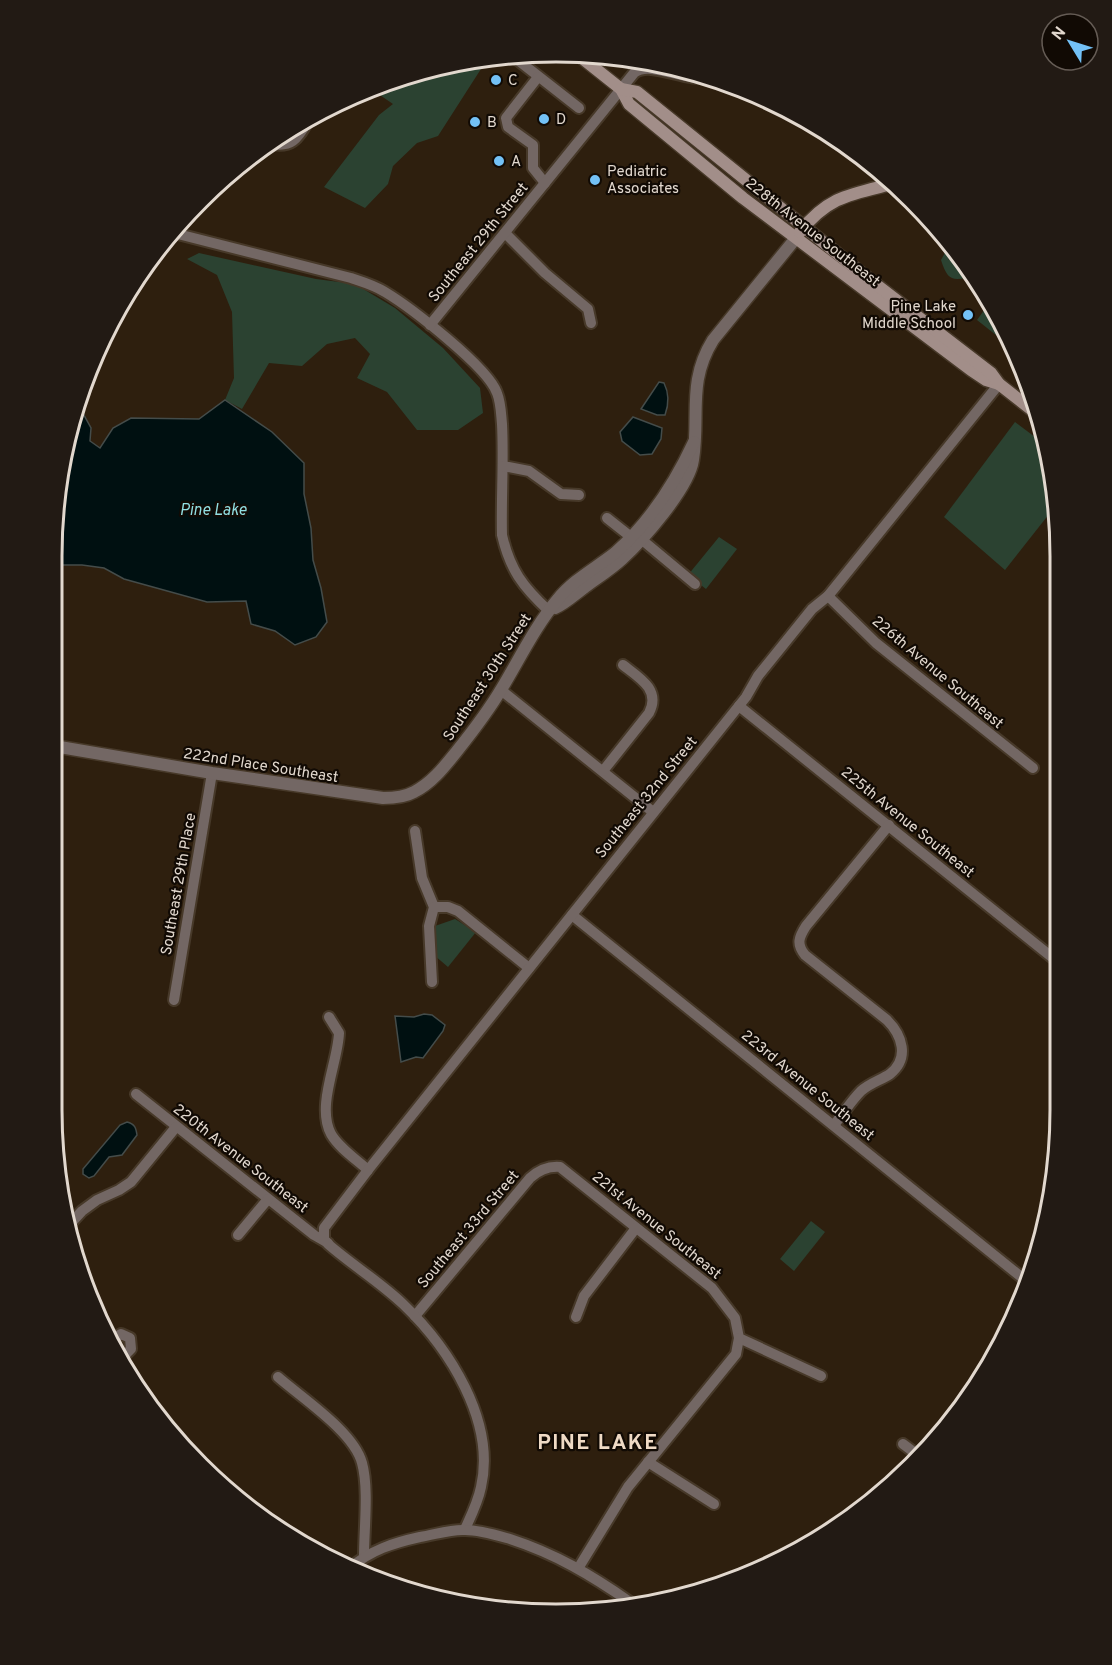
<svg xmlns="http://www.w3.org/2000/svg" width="1112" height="1665" font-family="Overpass,sans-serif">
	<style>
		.green { fill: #2b4231 }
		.water { fill: #001011; stroke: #444c4a; stroke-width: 1.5 }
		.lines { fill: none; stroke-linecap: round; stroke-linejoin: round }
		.minor-casing { stroke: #473929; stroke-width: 14 }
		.tertiary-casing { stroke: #473929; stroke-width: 15 }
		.secondary-casing { stroke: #473929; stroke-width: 15 }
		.minor { stroke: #736764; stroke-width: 10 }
		.tertiary { stroke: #736764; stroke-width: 12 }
		.secondary { stroke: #a28e89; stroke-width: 12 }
		.poi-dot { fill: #73c1f6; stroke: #110a04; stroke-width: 2 }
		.labels { text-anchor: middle; stroke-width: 4.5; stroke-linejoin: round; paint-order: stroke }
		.poi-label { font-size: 15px; fill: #e2d8ce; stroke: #110a04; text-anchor: start }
		.street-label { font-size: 15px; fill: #e2d8ce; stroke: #110a04 }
		.water-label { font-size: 16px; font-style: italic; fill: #91dee1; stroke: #110a04 }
		.district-label { font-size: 21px; font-weight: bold; letter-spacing: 1.5px; fill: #efdac5; stroke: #110a04 }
		.rim { fill: none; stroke: #e2d8ce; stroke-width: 3 }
	</style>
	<rect width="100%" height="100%" fill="#2e1f0e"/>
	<g class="green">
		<polygon points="488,58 438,136 417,143 393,166 388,184 365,208 324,187 379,115 393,104 371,89 426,68"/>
		<path d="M 946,251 L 949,260 L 962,257 L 974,276 C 953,281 948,282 941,260 Z"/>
		<polygon points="199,253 316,279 355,284 395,308 443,348 480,388 483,413 458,430 417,430 387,392 357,378 370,354 355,338 327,344 302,366 269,363 242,409 225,400 234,378 232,312 217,275 187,259"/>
		<polygon points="990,302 1009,333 1016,351 977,320"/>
		<polygon points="1015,422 1047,446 1057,504 1005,570 944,517"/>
		<polygon points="719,537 737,549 706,589 688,575"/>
		<polygon points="455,919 476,932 448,967 434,955 435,926"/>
		<polygon points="811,1221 825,1232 794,1271 780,1259"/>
	</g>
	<g class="water">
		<path d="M 659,382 L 664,383 C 669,393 669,404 665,415 L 657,415 L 641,409 Z"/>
		<polygon points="225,400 272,432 304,463 304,494 311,528 313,560 321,588 327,622 316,637 295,645 275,631 251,624 246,601 207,602 124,579 104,568 82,565 55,565 55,490 80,408 91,428 90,441 100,448 113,428 131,418 199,419"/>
		<polygon points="633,417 662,428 661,439 652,454 640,455 622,441 620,432"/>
		<polygon points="424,1014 432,1015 445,1025 443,1031 423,1058 416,1057 401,1062 395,1016 414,1017"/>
		<path d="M 127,1122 C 135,1124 136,1128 137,1135 L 122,1155 L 109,1157 L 94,1176 L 89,1178 L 83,1174 L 83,1169 L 120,1125 Z"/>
	</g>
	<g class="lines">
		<defs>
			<g id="minor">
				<polyline points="510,54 579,108"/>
				<polyline points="538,77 506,118 508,127 533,145 533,168 545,183"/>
				<path d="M 268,143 C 294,150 299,136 311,116"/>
				<path d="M 170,232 L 351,278 C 363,282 374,285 385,292 C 410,307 488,367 497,393 C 501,403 501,414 502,424 C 504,461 501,498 502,535 C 510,570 523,587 549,611"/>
				<polyline points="505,233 545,273 588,309 591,323"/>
				<path d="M 430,325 L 634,73 C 651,59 689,85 711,76"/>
				<polyline points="503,466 529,471 561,494 579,495"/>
				<polyline points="607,518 631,537"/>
				<polyline points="641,539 695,584"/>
				<polyline points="828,596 876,643 1033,768"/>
				<polyline points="501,690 653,812"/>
				<polyline points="739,706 1058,962"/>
				<path d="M 603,771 L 649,713 C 661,690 640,678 623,665"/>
				<polyline points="415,831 422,878 434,907 429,926 432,982"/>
				<polyline points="434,907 448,907 458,911 529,968"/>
				<polyline points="572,915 1025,1280"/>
				<polyline points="174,1000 212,773"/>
				<path d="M 329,1017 L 339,1033 C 338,1062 316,1106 331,1134 C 339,1148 356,1159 368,1170"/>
				<polyline points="136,1094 314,1235 328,1243"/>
				<path d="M 834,1125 C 843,1114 851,1101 861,1091 C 870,1083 881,1080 890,1074 C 910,1058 902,1035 887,1020 L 805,955 C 796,944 799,937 806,926 L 889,825"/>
				<polyline points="70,1224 82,1211 97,1200 119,1190 131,1182 176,1127"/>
				<polyline points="238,1235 268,1199"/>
				<path d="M 415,1316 L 530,1178 C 539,1170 548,1166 560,1167 L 712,1288 L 735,1318 L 739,1338 L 821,1376"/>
				<polyline points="576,1317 584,1296 636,1228"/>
				<polyline points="112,1340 121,1334 130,1338 131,1349 126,1354 119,1355"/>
				<path d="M 278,1377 C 302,1398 354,1432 362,1463 C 369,1488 364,1529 364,1556"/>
				<polyline points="903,1444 919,1456"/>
				<polyline points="648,1462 714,1504"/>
				<path d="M 465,1529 C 471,1516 478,1502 481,1487 C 496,1421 449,1348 403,1304 C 380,1282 352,1265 328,1244 L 324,1239 L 324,1228 L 368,1170 L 746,697 L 758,676 L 812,609 L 828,596 L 999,384"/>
				<polyline points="579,1567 628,1487 736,1354 739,1338"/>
				<path d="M 350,1568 C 371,1550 393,1543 420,1537 C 434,1535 451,1529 465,1530 C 480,1530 496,1535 510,1539 C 556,1554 591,1575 630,1602"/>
			</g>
			<g id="tertiary">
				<path d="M 555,608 C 566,603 575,594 585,587 C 597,578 610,570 622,559 C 643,540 689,488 693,460 C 700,415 687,382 713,340 L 796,238"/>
				<path d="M 54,746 L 212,773 L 383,798 C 394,798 405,797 414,792 C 432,783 445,766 457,751 C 473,731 489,710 502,688 C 520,658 536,625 558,599 C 573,580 596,568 615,553 C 649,523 675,483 694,442"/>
			</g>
			<g id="secondary">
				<polyline points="577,54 621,89 629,104 743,198 971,370 986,380 999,384"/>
				<polyline points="621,89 637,92 865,276 991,373 999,384 1041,417"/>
				<path d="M 800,232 C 829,195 853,194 896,183"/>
			</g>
		</defs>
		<use href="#minor" class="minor-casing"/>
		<use href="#tertiary" class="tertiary-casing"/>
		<use href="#secondary" class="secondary-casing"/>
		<use href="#minor" class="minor"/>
		<use href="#tertiary" class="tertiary"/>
		<use href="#secondary" class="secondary"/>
	</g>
	<g class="poi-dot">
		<circle cx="496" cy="80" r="6"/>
		<circle cx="544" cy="119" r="6"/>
		<circle cx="475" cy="122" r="6"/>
		<circle cx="499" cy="161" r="6"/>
		<circle cx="595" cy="180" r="6"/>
		<circle cx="968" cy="315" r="6"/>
	</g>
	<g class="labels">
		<g class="poi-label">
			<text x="508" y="85">C</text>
			<text x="556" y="124">D</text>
			<text x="487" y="127">B</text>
			<text x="511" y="166">A</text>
			<text x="607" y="176">Pediatric<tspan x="607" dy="17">Associates</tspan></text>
			<text x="956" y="311" text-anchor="end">Pine Lake<tspan x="956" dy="17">Middle School</tspan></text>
		</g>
		<g class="street-label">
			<text transform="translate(813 232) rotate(38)" y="5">228th Avenue Southeast</text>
			<text transform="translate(478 242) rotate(-51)" y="5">Southeast 29th Street</text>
			<text transform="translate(938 672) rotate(40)" y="5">226th Avenue Southeast</text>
			<text transform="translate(487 677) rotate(-57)" y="5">Southeast 30th Street</text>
			<text transform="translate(261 765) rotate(9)" y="5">222nd Place Southeast</text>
			<text transform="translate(646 797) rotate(-51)" y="5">Southeast 32nd Street</text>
			<text transform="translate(908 822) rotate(39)" y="5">225th Avenue Southeast</text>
			<text transform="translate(178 884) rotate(-80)" y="5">Southeast 29th Place</text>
			<text transform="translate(808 1085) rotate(39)" y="5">223rd Avenue Southeast</text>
			<text transform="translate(241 1158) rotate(38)" y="5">220th Avenue Southeast</text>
			<text transform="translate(657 1225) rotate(39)" y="5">221st Avenue Southeast</text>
			<text transform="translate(468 1229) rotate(-50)" y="5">Southeast 33rd Street</text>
		</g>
		<g class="water-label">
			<text x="213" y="515">Pine Lake</text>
		</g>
		<g class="district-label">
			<text x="598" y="1449">PINE LAKE</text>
		</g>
	</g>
	<path d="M0 0H1112V1665H0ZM556 62H556A494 494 0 0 1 1050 556V1110A494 494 0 0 1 556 1604H556A494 494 0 0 1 62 1110V556A494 494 0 0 1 556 62Z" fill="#221a14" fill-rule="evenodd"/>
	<path class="rim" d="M556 62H556A494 494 0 0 1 1050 556V1110A494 494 0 0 1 556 1604H556A494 494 0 0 1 62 1110V556A494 494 0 0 1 556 62Z"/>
	<g transform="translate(1070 42) rotate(308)"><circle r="28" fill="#110a04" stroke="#655c55" stroke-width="1.5"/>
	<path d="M0-4.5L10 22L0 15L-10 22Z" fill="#73c1f6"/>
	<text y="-9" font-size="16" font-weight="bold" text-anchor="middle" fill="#e2d8ce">N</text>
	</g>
</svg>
